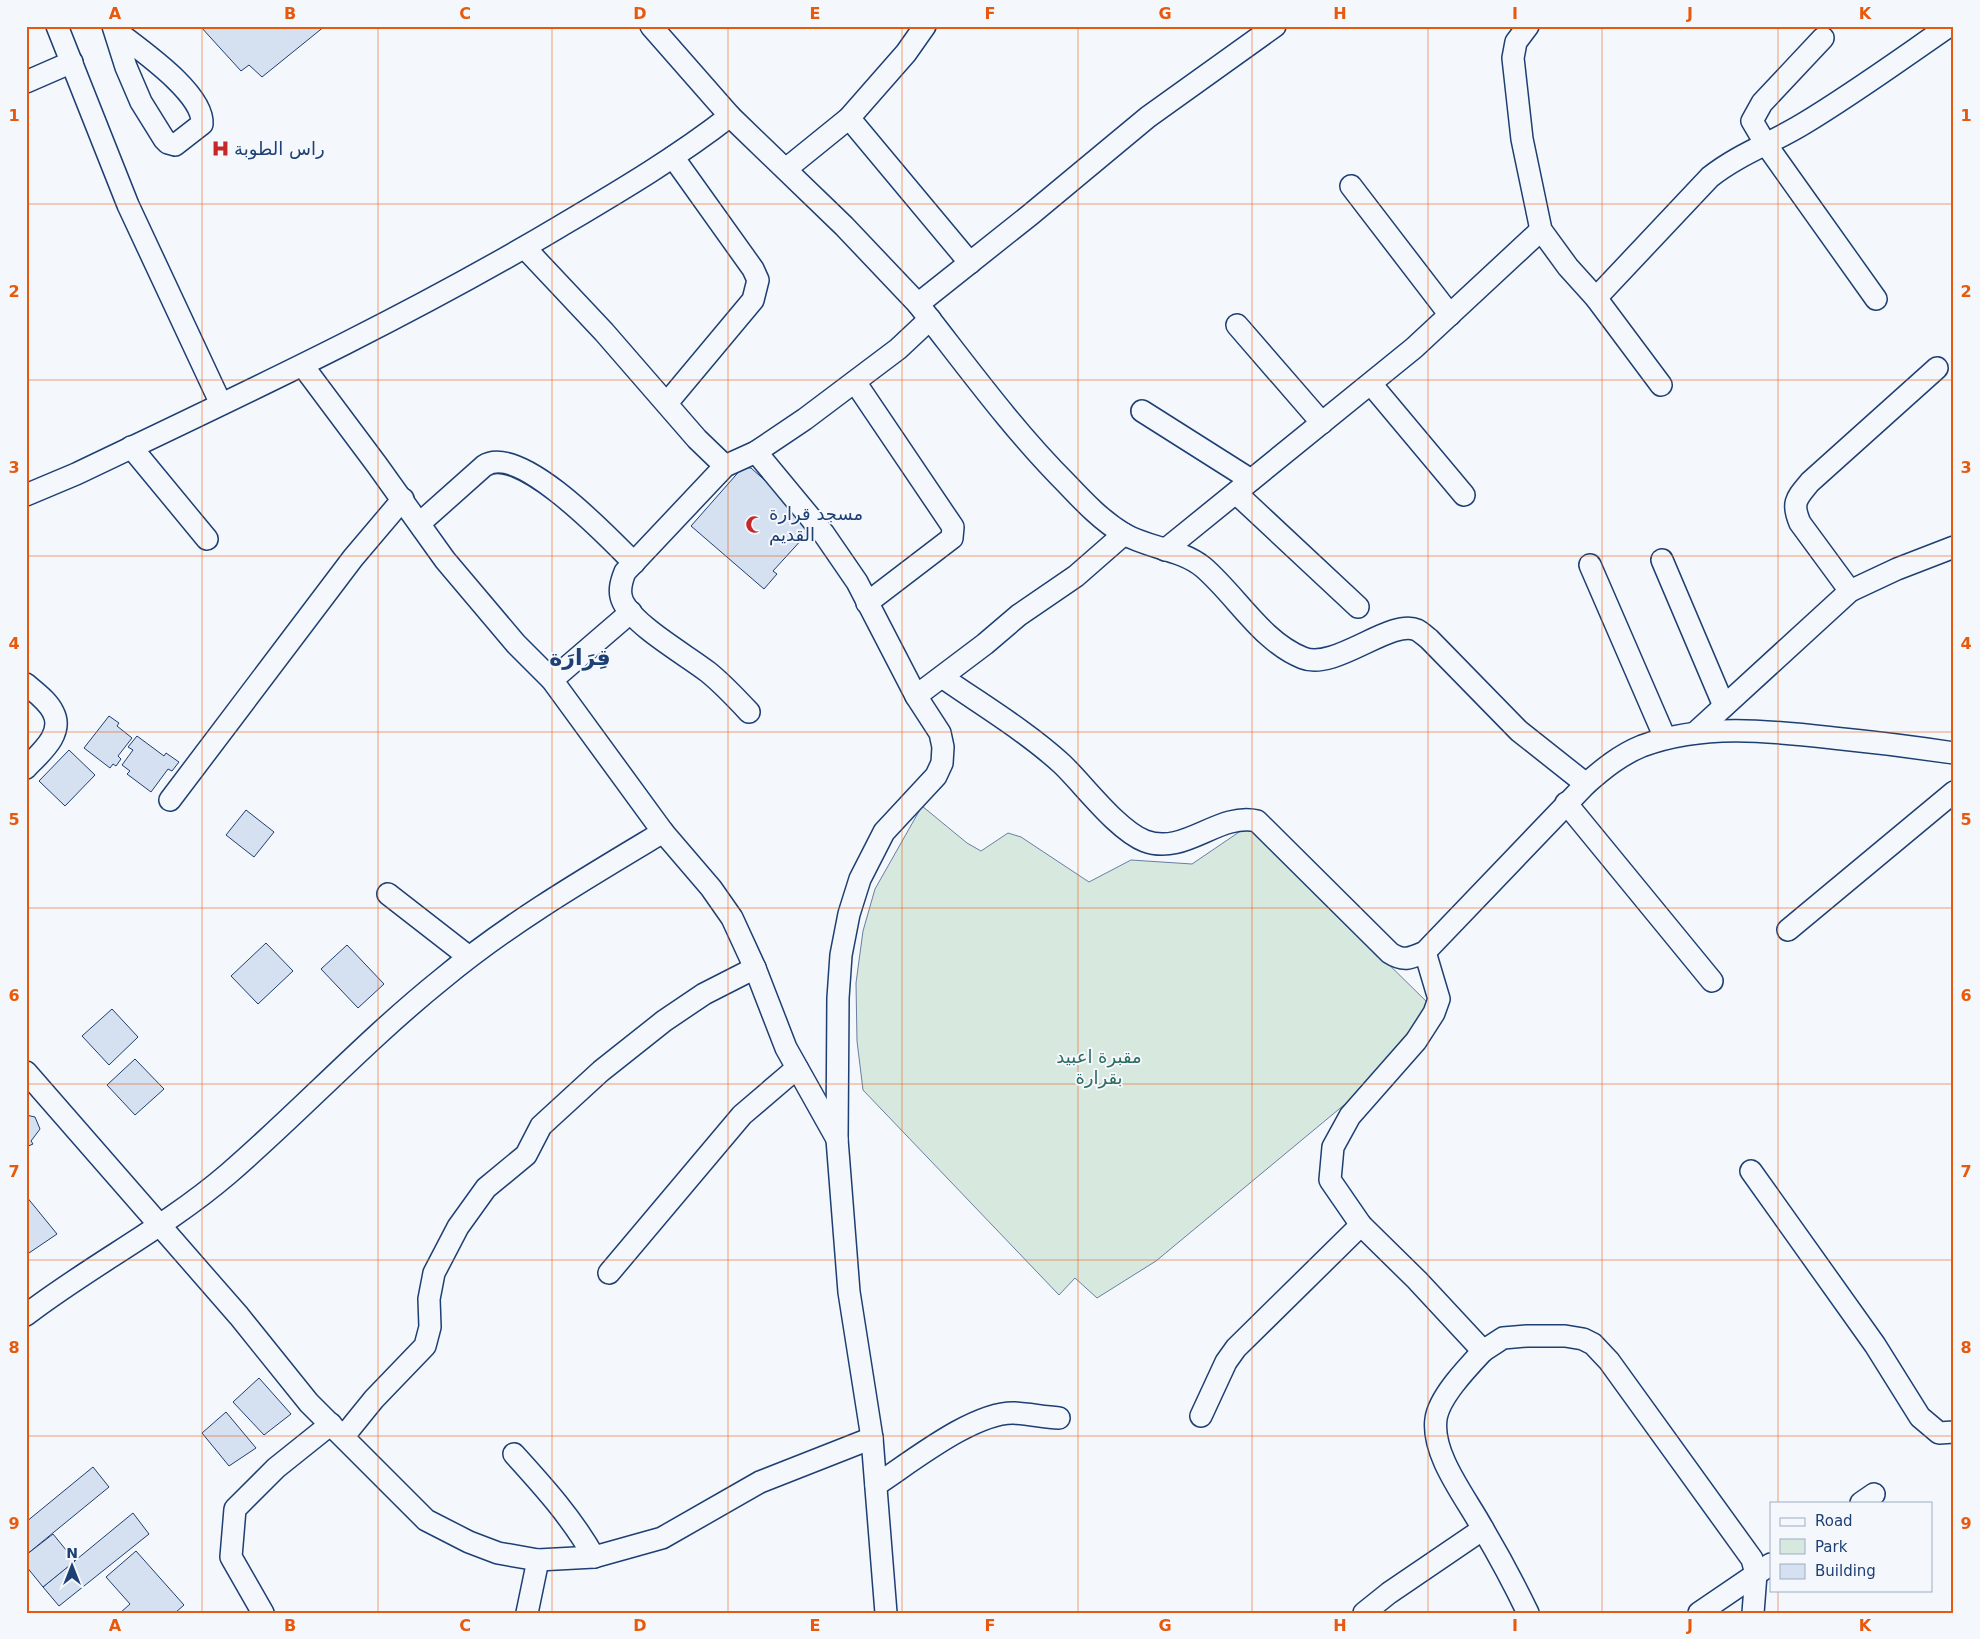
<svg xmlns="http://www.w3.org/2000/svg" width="1980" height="1639" font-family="'DejaVu Sans',Vazirmatn,sans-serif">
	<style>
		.green { fill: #d7e8df; stroke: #687fa3 }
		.building { fill: #d5e0f0; stroke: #1d3f73 }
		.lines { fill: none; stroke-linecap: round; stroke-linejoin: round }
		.minor-casing { stroke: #1d3f73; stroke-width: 24 }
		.minor { stroke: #f4f7fb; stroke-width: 21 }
		.grid { fill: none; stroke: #e8590c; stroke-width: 1; stroke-opacity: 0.55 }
		.labels { text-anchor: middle; stroke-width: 4; stroke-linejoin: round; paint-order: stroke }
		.poi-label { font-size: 18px; fill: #1d3f73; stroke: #f4f7fb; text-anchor: start }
		.park-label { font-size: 18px; fill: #2c6c60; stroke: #f4f7fb }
		.district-label { font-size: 22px; font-weight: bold; fill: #1d3f73; stroke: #f4f7fb }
		.neatline { fill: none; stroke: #e8590c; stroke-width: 2 }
		.grid-label { font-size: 16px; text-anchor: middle; font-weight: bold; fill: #e8590c }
	</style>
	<rect width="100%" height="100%" fill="#f4f7fb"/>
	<polygon class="green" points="922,806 967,843 981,851 1008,833 1021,837 1089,882 1131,860 1192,864 1248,826 1431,1006 1350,1100 1156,1261 1097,1298 1075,1278 1059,1295 863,1090 857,1041 856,983 863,931 875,889"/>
	<g class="building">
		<polygon points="200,26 325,26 262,77 249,65 241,71"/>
		<polygon points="743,467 751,468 815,525 773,571 777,574 764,589 691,526"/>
		<polygon points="109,716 119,723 117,726 132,738 118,756 121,759 116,766 113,764 110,768 84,748"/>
		<polygon points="137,736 164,756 166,753 179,762 172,771 168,769 151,792 127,774 130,771 122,765 133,750 128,747"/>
		<polygon points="69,750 95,775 65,806 39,781"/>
		<polygon points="246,810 274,832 254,857 226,835"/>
		<polygon points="266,943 293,971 258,1004 231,976"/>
		<polygon points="347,945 384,984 358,1008 321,969"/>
		<polygon points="112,1009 138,1037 109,1065 82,1036"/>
		<polygon points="135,1059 164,1089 135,1115 107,1085"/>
		<polygon points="26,1115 35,1117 40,1129 31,1141 33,1144 26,1147"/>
		<polygon points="26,1196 57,1234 29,1253 26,1250"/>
		<polygon points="259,1378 291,1414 264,1435 233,1402"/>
		<polygon points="226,1412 256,1448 229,1466 202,1433"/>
		<polygon points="93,1467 109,1487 26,1555 26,1522"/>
		<polygon points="133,1513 149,1534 59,1606 43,1587"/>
		<polygon points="53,1534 75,1561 43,1587 26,1566 26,1555"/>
		<polygon points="136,1551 184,1605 175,1613 120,1613 130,1604 106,1577"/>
	</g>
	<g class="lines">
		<defs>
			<g id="minor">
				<polyline points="57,26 128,205 221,404"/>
				<path d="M 113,26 L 126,67 L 141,102 L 164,139 L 168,143 L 175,145 L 202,124 C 204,93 139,49 116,31"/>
				<polyline points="651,26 730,116 844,226 918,304 1030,215 1148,117 1275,26"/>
				<polyline points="1528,26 1516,42 1513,58 1522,139 1541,230 1568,267 1596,298 1661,385"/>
				<polyline points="1823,38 1762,103 1752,121 1765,143 1876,299"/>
				<polyline points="26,82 72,62"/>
				<polyline points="849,118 970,263"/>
				<polyline points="786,169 849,118 906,53 925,26"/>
				<polyline points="1351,186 1450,315"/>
				<polyline points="525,248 604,332 697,439 725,466"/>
				<path d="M 1596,298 L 1710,177 C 1739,154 1772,143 1803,124 C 1853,94 1901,59 1949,26"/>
				<path d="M 918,304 C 966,365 1012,429 1067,484 C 1084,502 1102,521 1124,534 C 1148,548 1181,549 1203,567 C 1236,595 1262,642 1303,658 C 1335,671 1391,618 1417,630 C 1421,632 1425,636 1429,639 L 1519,731 L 1586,784"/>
				<polyline points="1237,325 1322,423"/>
				<polyline points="303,366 377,465 445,560 516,644 552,680 663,832 711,888 732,918 755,968 786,1048 837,1139"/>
				<polyline points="855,382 953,527 952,538 867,603"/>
				<polyline points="1371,384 1464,495"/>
				<polyline points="667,403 753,300 758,280 753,269 673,157"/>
				<polyline points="1142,411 1251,480"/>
				<polyline points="131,447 207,539"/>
				<polyline points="756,452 824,534 857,582 916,696 940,733 943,747 942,763 936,776 884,832 860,879 849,914 841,955 838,998 837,1139 849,1292 872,1438 886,1613"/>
				<polyline points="1236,493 1358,607"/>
				<path d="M 26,495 L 76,474 C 239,396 403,320 559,227 C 618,192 676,158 730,116"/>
				<path d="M 420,523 L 484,466 C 519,442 610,539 634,563"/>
				<polyline points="1165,550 1414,348 1541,230"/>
				<polyline points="1662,560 1724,706"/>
				<polyline points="1590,565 1665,738"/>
				<path d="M 1850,591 L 1800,523 C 1791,502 1797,498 1810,482 L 1937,368"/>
				<path d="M 942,677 C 982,705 1026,731 1062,764 C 1084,785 1117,830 1145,841 C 1185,856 1218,812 1257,821 L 1390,953 C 1404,962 1411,958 1425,952 L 1586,784 C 1603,769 1620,755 1642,746 C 1704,723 1770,731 1833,738 C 1874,742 1914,747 1954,753"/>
				<polyline points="552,680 631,612"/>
				<path d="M 26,684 C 35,692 48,701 53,712 C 65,734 39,754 26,768"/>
				<polyline points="916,696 985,644 1019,615 1076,576 1124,534"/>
				<path d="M 749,712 C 736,698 723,684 708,672 C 686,655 635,626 623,602 C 618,592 621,582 625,572 L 725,466 L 756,452 L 805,419 L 898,349 L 930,319"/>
				<polyline points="1695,733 1850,591 1897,569 1954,547"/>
				<polyline points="170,800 353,558 403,499"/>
				<polyline points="1566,803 1712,981"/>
				<polyline points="388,894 469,957"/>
				<polyline points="1788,930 1954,792"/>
				<polyline points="1425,952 1439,999 1434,1013 1416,1041 1350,1116 1333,1147 1330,1180 1361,1225 1417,1280 1483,1351 1503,1338 1527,1336 1565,1336 1583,1339 1593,1344 1609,1361 1752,1559 1756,1574 1753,1613"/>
				<polyline points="26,1072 239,1316 309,1403 426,1520 469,1542 498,1553 538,1560 594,1557 662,1538 760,1482 872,1438"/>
				<polyline points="1751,1171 1875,1345 1920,1417 1939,1433 1954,1432"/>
				<polyline points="609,1273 742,1115 797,1068"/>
				<path d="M 26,1315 C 91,1265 165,1228 228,1174 C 301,1111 366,1040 442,979 C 509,923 588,877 663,832"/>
				<path d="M 1483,1351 C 1468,1367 1439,1397 1436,1419 C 1431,1455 1467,1499 1483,1529 C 1499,1556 1514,1584 1528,1613"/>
				<polyline points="1201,1416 1226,1362 1236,1348 1361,1225"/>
				<polyline points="344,1436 374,1399 425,1346 430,1327 429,1299 434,1273 458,1227 486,1188 526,1155 541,1126 601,1071 664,1021 704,994 755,968"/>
				<path d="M 514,1454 C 544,1487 572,1518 594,1557"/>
				<path d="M 876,1485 C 910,1463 973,1412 1014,1413 C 1029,1414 1044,1417 1059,1418"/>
				<polyline points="1861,1503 1874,1494"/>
				<polyline points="263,1613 231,1557 235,1509 276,1468 331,1424"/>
				<polyline points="527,1613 538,1560"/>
				<polyline points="1364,1613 1389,1593 1483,1529"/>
				<polyline points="1699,1613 1771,1564"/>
			</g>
		</defs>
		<use href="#minor" class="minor-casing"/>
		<use href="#minor" class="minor"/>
	</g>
	<path class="grid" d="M 202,26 L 202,1613M 378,26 L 378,1613M 552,26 L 552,1613M 728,26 L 728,1613M 902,26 L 902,1613M 1078,26 L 1078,1613M 1252,26 L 1252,1613M 1428,26 L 1428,1613M 1602,26 L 1602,1613M 1778,26 L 1778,1503M 26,204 L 1954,204M 26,380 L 1954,380M 26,556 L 1954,556M 26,732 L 1954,732M 26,908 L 1954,908M 26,1084 L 1954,1084M 26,1260 L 1954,1260M 26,1436 L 1954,1436M 1778,1590 L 1778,1613"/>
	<defs>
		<symbol id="hospital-bare" viewBox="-9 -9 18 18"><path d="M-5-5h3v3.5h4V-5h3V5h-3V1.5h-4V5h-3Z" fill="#c62828" stroke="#f4f7fb" stroke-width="2.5" paint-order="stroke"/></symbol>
		<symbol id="mosque-bare" viewBox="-9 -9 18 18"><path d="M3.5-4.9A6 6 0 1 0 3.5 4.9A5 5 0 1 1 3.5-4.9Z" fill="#c62828" stroke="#f4f7fb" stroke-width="2.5" paint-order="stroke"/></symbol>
	</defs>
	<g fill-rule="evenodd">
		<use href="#hospital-bare" x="208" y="136" width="25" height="25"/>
		<use href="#mosque-bare" x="742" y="512" width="25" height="25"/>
	</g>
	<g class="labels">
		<g class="poi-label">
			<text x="234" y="155">راس الطوبة</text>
			<text x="769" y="520">مسجد قرارة<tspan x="769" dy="21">القديم</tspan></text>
		</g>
		<g class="park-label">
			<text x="1099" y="1063">مقبرة اعبيد<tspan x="1099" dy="21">بقرارة</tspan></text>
		</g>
		<g class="district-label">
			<text x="580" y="665">قِرَارَة</text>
		</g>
	</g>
	<rect width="1980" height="1639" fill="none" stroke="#f4f7fb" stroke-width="55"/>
	<rect x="1770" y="1502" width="162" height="90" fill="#f4f7fb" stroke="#9eadc5"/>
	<rect x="1780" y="1518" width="25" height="8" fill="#f4f7fb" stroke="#9eadc5"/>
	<text x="1815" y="1526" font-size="15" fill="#1d3f73">Road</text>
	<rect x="1780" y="1539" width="25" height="15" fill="#d7e8df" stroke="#9eadc5"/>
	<text x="1815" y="1552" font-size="15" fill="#1d3f73">Park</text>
	<rect x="1780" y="1564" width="25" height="15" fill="#d5e0f0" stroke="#9eadc5"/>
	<text x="1815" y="1576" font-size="15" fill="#1d3f73">Building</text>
	<g transform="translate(72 1566)" stroke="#f4f7fb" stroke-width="4" paint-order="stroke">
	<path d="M0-4L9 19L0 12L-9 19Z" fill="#1d3f73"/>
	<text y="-8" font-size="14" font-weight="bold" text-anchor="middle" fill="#1d3f73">N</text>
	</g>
	<rect x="28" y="28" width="1924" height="1584" class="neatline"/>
	<g class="grid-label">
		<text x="115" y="19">A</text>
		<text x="290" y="19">B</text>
		<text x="465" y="19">C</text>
		<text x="640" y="19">D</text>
		<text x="815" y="19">E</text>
		<text x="990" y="19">F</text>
		<text x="1165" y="19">G</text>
		<text x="1340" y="19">H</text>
		<text x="1515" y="19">I</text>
		<text x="1690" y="19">J</text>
		<text x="1865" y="19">K</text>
		<text x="14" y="121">1</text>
		<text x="1966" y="121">1</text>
		<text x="14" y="297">2</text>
		<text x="1966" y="297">2</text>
		<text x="14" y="473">3</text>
		<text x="1966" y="473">3</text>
		<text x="14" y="649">4</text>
		<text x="1966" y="649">4</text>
		<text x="14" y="825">5</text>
		<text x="1966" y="825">5</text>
		<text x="14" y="1001">6</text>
		<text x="1966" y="1001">6</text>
		<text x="14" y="1177">7</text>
		<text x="1966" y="1177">7</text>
		<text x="14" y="1353">8</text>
		<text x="1966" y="1353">8</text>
		<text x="14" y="1529">9</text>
		<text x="1966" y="1529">9</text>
		<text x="115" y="1631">A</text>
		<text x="290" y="1631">B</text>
		<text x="465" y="1631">C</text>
		<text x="640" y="1631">D</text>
		<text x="815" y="1631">E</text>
		<text x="990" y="1631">F</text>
		<text x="1165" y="1631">G</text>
		<text x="1340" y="1631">H</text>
		<text x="1515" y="1631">I</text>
		<text x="1690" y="1631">J</text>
		<text x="1865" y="1631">K</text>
	</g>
</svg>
